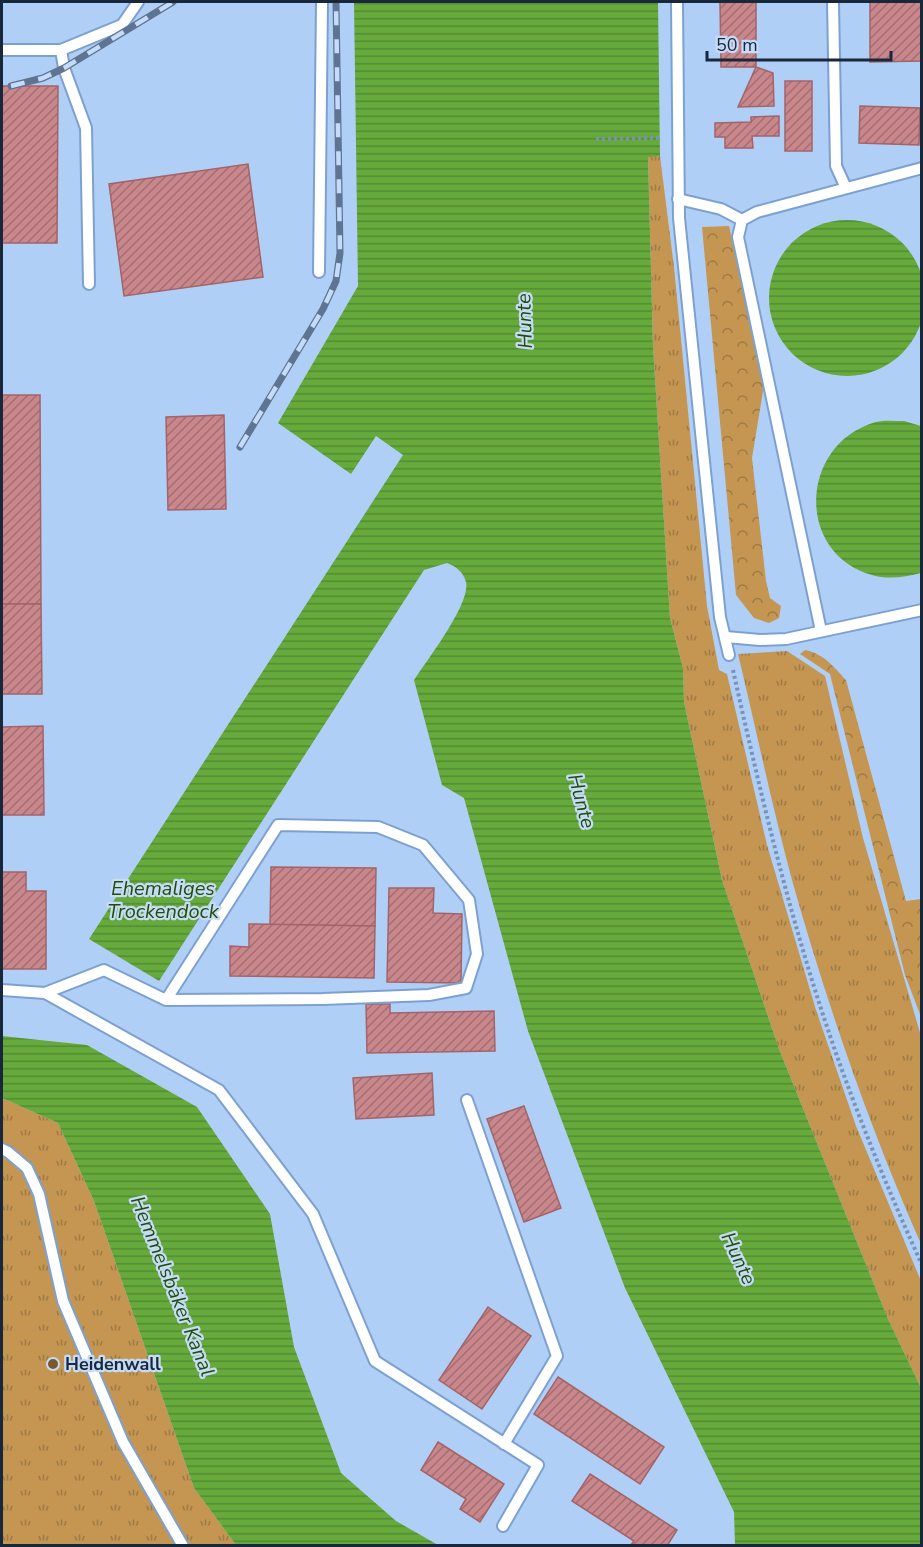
<svg xmlns="http://www.w3.org/2000/svg" width="923" height="1547" font-family="'Nunito Sans',sans-serif">
	<style>
		.grass { fill: url(#grass-tufts) }
		.forest { fill: url(#forest-crowns) }
		.water { fill: url(#water-rules) }
		.building { fill: url(#building-hatch); stroke: #a36468; stroke-width: 1.5 }
		.lines { fill: none; stroke-linecap: round; stroke-linejoin: round }
		.service-casing { stroke: #7ca1d1; stroke-width: 14 }
		.path { stroke: #7a92b3; stroke-width: 4; stroke-dasharray: 3 3; stroke-linecap: butt }
		.service { stroke: #fff; stroke-width: 10 }
		.rail-casing { stroke: #5e7491; stroke-width: 7 }
		.rail { stroke: #c4dbfa; stroke-width: 4.5; stroke-dasharray: 14; stroke-linecap: butt }
		.poi-dot { fill: #785a2e; stroke: #c4dbfa; stroke-width: 2 }
		.labels { text-anchor: middle; stroke-width: 4.5; stroke-linejoin: round; paint-order: stroke }
		.poi-label { font-size: 18px; font-weight: bold; fill: #19273a; stroke: #c4dbfa; text-anchor: start }
		.water-label { font-size: 20px; font-style: italic; fill: #234e00; stroke: #c4dbfa }
	</style>
	<defs>
		<pattern id="grass-tufts" width="24" height="20" patternUnits="userSpaceOnUse" patternTransform="scale(1.5)"><rect width="24" height="20" fill="#c49651"/><path d="M3 7l-1-3M5 7V3M7 7l1-3M15 17l-1-3M17 17v-4M19 17l1-3" fill="none" stroke="#9e7a44"/></pattern>
		<pattern id="forest-crowns" width="20" height="18" patternUnits="userSpaceOnUse" patternTransform="scale(1.5)"><rect width="20" height="18" fill="#c49651"/><path d="M2 6a3 3 0 1 1 6 0M12 15a3 3 0 1 1 6 0" fill="none" stroke="#9e7a44"/></pattern>
		<pattern id="water-rules" width="6" height="5" patternUnits="userSpaceOnUse" patternTransform="scale(1.5)"><rect width="6" height="5" fill="#66aa3b"/><path d="M0 2.5h6" fill="none" stroke="#538a33"/></pattern>
		<pattern id="building-hatch" width="6" height="6" patternUnits="userSpaceOnUse" patternTransform="scale(1.5)"><rect width="6" height="6" fill="#c9878b"/><path d="M-1 1l2-2M0 6l6-6M5 7l2-2" fill="none" stroke="#a26e73"/></pattern>
	</defs>
	<rect width="100%" height="100%" fill="#b0cff7"/>
	<g class="grass">
		<polygon points="648,156 660,156 674,267 707,606 719,670 727,674 767,845 816,1010 856,1126 921,1281 921,1388 888,1319 779,1049 722,880 684,702 683,668 670,618 653,346"/>
		<path d="M 787,651 L 825,676 L 863,838 L 921,1036 L 921,1244 C 869,1126 827,1004 792,880 C 772,806 756,729 738,654 Z"/>
		<polygon points="2,1098 58,1123 94,1201 194,1488 236,1545 5,1546 2,1543"/>
	</g>
	<g class="forest">
		<polygon points="729,226 764,385 752,458 766,581 770,598 781,606 779,618 769,623 754,618 736,595 702,227"/>
		<path d="M 805,650 C 824,654 833,666 846,680 L 906,901 L 921,899 L 921,1017 L 905,975 L 830,674 L 800,654 Z"/>
	</g>
	<g class="water">
		<path d="M 354,2 L 658,2 L 660,156 L 648,157 L 653,346 L 670,618 L 683,668 L 684,702 L 722,880 L 779,1049 L 888,1319 L 921,1388 L 921,1545 L 735,1545 L 734,1512 L 625,1288 L 528,1031 L 464,798 L 442,785 L 414,680 C 427,660 471,603 466,582 C 463,571 456,567 447,563 L 424,570 L 159,981 L 89,939 L 403,455 L 376,436 L 351,474 L 278,423 L 358,286 Z"/>
		<circle cx="847" cy="298" r="78"/>
		<path d="M 904,421 L 921,426 L 921,573 C 905,577 888,580 872,575 C 794,553 800,443 876,422 C 885,420 895,421 904,421 Z"/>
		<polygon points="2,1036 87,1045 197,1107 270,1214 294,1347 341,1473 396,1521 438,1545 236,1545 194,1488 94,1201 58,1123 2,1098"/>
	</g>
	<g class="building">
		<polygon points="720,2 756,2 756,67 721,67"/>
		<polygon points="870,2 922,2 922,61 870,62"/>
		<polygon points="756,67 773,73 774,106 738,107"/>
		<rect x="785" y="81" width="27" height="70"/>
		<polygon points="2,86 58,86 57,243 2,243"/>
		<polygon points="860,106 920,108 919,145 859,143"/>
		<polygon points="779,116 779,136 752,136 753,148 725,148 725,137 715,137 715,123 751,122 751,117"/>
		<polygon points="248,164 263,277 124,296 109,184"/>
		<polygon points="2,395 40,395 41,604 2,604"/>
		<polygon points="224,415 226,509 168,510 166,417"/>
		<polygon points="2,604 41,604 42,694 2,694"/>
		<polygon points="43,726 44,815 2,815 2,727"/>
		<polygon points="271,867 376,868 375,926 270,925"/>
		<polygon points="2,872 26,872 26,891 46,891 46,969 2,969"/>
		<polygon points="389,888 434,888 433,913 462,914 461,983 387,982"/>
		<polygon points="249,924 375,926 374,978 230,976 230,946 249,947"/>
		<polygon points="366,1004 390,1004 390,1013 494,1011 495,1051 367,1053"/>
		<polygon points="432,1073 434,1115 356,1119 353,1078"/>
		<polygon points="524,1106 561,1208 524,1222 487,1119"/>
		<polygon points="488,1307 531,1336 482,1409 439,1380"/>
		<polygon points="558,1377 664,1447 640,1484 534,1414"/>
		<polygon points="438,1442 504,1484 480,1522 460,1509 466,1499 421,1470"/>
		<polygon points="590,1474 677,1530 667,1546 630,1546 634,1541 572,1501"/>
	</g>
	<g class="lines">
		<defs>
			<g id="service">
				<polyline points="677,2 679,218 720,617 729,655"/>
				<polyline points="833,2 836,166 846,188"/>
				<polyline points="2,50 61,50 122,25 138,2"/>
				<polyline points="61,50 64,68 86,128 89,284"/>
				<polyline points="678,199 721,209 742,220"/>
				<polyline points="319,272 322,2"/>
				<polyline points="821,631 738,237 742,220 757,212 922,168"/>
				<polyline points="726,637 760,640 786,639 922,610"/>
				<polyline points="2,990 45,993 104,970 166,1000 323,999 429,995 466,988 477,954 469,900 423,845 378,827 278,825 166,1000"/>
				<polyline points="45,993 219,1090 313,1214 375,1361 538,1465 503,1526"/>
				<polyline points="467,1100 557,1356 504,1444"/>
				<polyline points="2,1149 8,1152 27,1168 39,1194 63,1301 123,1442 183,1546"/>
			</g>
		</defs>
		<use href="#service" class="service-casing"/>
		<g class="path">
			<polyline points="596,139 660,138"/>
			<path d="M 733,670 C 763,805 795,940 842,1070 C 866,1136 893,1201 922,1265"/>
		</g>
		<use href="#service" class="service"/>
		<defs>
			<g id="rail">
				<polyline points="11,86 43,78 64,68 173,2"/>
				<polyline points="240,447 323,309 336,281 340,253 336,2"/>
			</g>
		</defs>
		<use href="#rail" class="rail-casing"/>
		<use href="#rail" class="rail"/>
	</g>
	<circle class="poi-dot" cx="53" cy="1364" r="6"/>
	<g class="labels">
		<g class="poi-label">
			<text x="65" y="1370">Heidenwall</text>
		</g>
		<g class="water-label">
			<text transform="translate(524 321) rotate(-92)" y="7">Hunte</text>
			<text transform="translate(582 801) rotate(75)" y="7">Hunte</text>
			<text x="163" y="895">Ehemaliges<tspan x="163" dy="23">Trockendock</tspan></text>
			<text transform="translate(739 1258) rotate(65)" y="7">Hunte</text>
			<text transform="translate(173 1286) rotate(68)" y="7">Hemmelsbäker Kanal</text>
		</g>
	</g>
	<rect width="923" height="1547" fill="none" stroke="#19273a" stroke-width="6"/>
	<path d="M707 51v9h184v-9" fill="none" stroke="#19273a" stroke-width="3"/>
	<text x="716" y="51" font-size="18" fill="#19273a" stroke="#c4dbfa" stroke-width="4.5" paint-order="stroke">50 m</text>
</svg>
